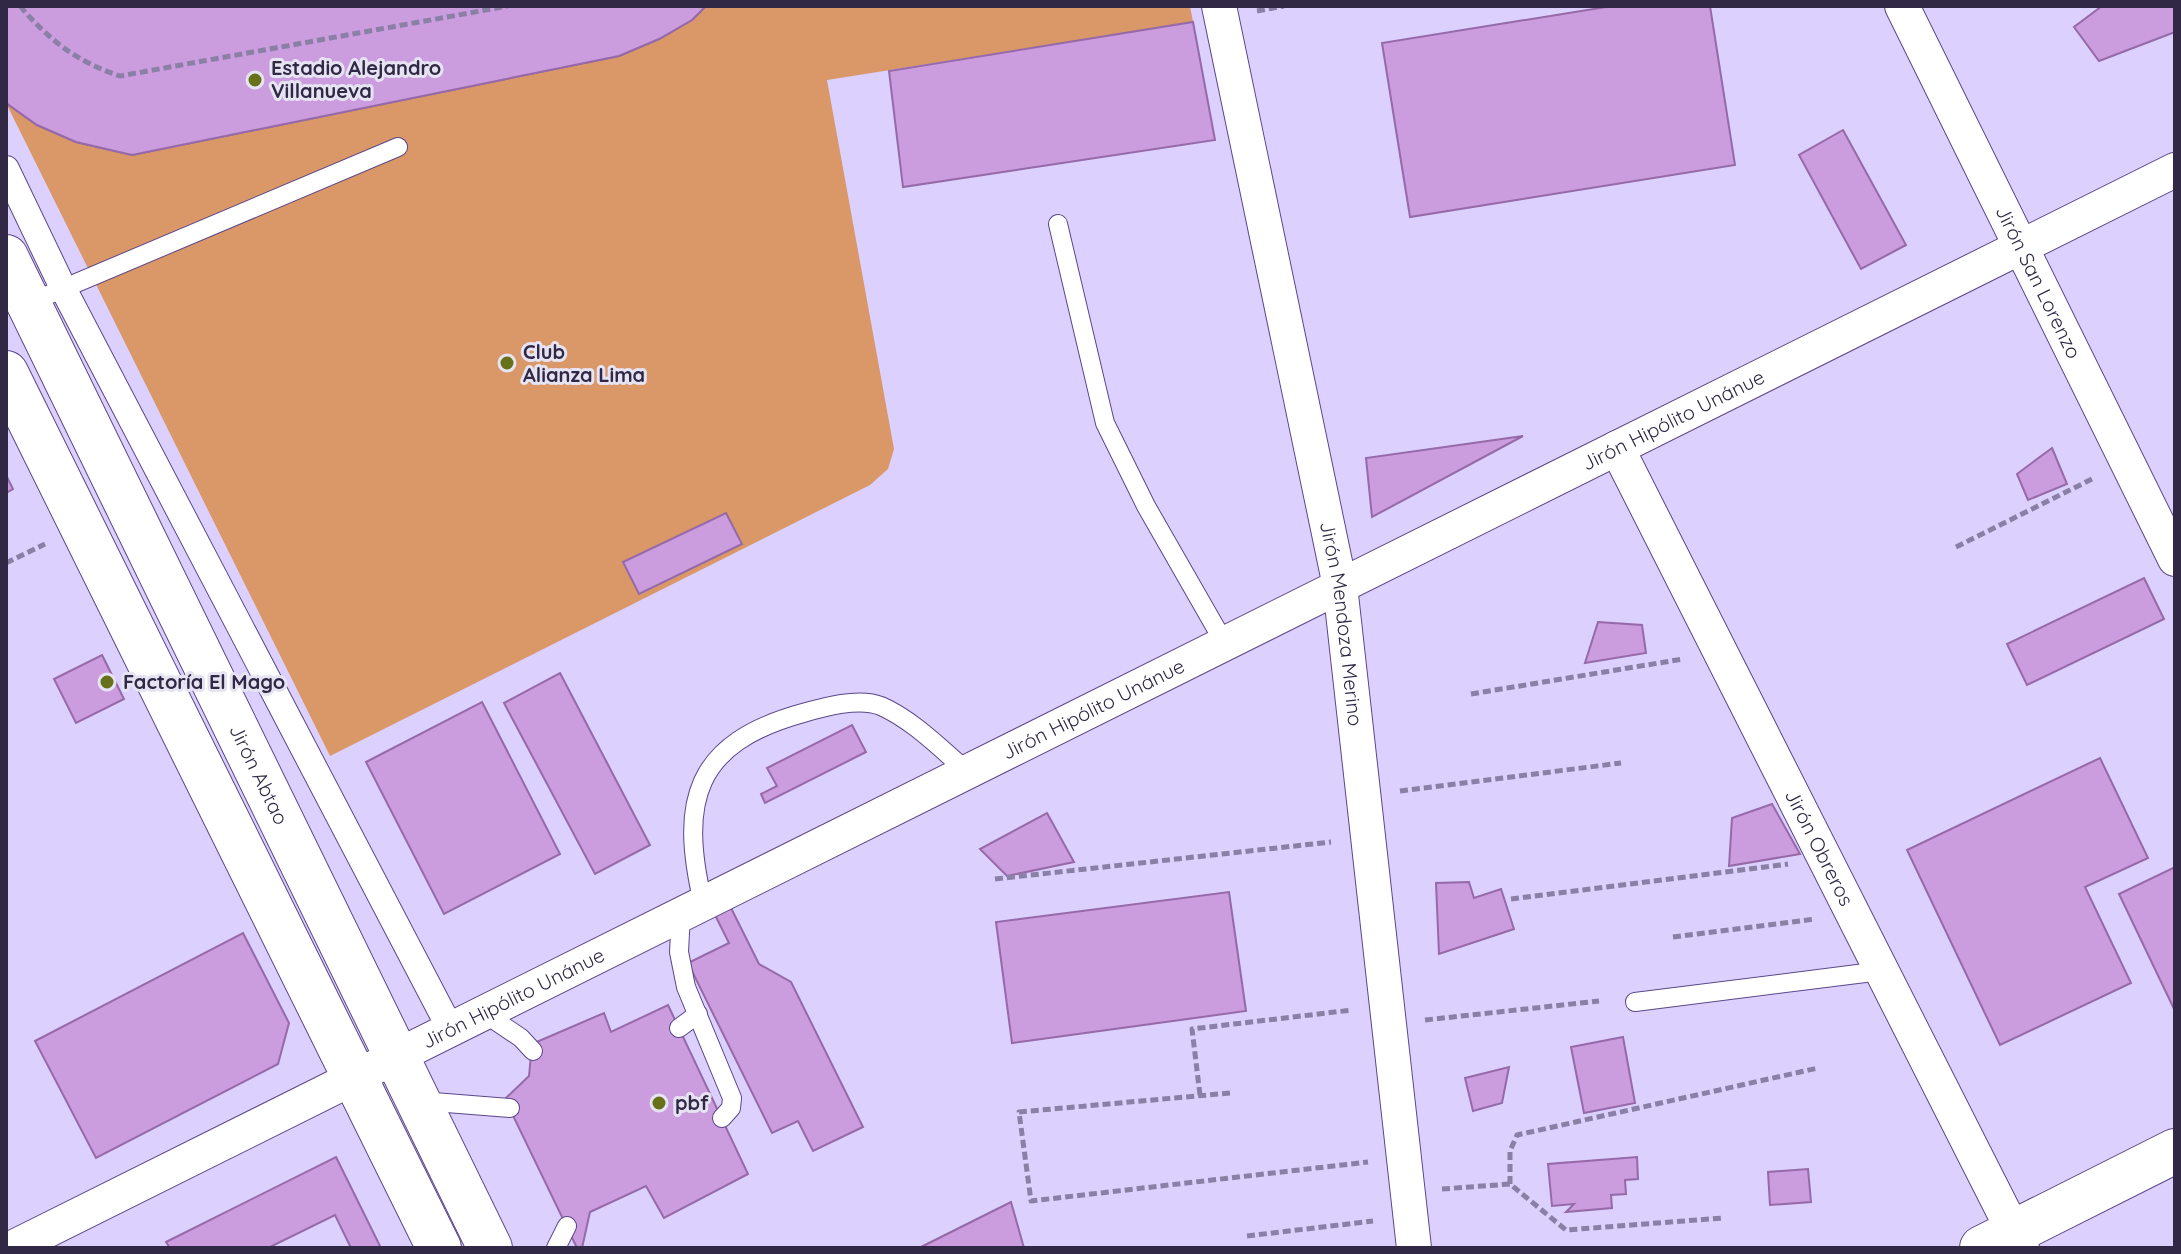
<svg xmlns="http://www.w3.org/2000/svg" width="2181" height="1254" font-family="Quicksand,sans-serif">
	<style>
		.green { fill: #da9768 }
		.building { fill: #cb9cde; stroke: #9669a8; stroke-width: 2 }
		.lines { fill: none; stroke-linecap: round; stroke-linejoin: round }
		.service-casing { stroke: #5b4789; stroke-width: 20 }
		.pedestrian-casing { stroke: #5b4789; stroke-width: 28 }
		.minor-casing { stroke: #5b4789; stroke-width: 36 }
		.tertiary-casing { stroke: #5b4789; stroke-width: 46 }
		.path { stroke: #8a80a6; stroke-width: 5; stroke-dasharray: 8 4; stroke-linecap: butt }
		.service { stroke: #fff; stroke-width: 18 }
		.pedestrian { stroke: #fff; stroke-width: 26 }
		.minor { stroke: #fff; stroke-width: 34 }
		.tertiary { stroke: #fff; stroke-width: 44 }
		.poi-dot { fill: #677119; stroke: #e6e3f2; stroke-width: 3 }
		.labels { text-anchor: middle; stroke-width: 6; stroke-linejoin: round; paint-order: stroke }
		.poi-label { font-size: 20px; font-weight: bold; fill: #302845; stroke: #e6e3f2; text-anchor: start }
		.street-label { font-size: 20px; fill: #302845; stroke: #e6e3f2 }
	</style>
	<rect width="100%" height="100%" fill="#dbd0fe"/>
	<polygon class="green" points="6,6 1190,6 1193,22 827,80 894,449 888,469 870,485 330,756 6,103"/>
	<g class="building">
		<polygon points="6,6 706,6 692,20 659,39 619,56 132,155 76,142 37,125 6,103"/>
		<polygon points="6,6 706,6 692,20 659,39 619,56 132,155 76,142 37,125 6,103"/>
		<polygon points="1612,6 1710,6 1735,165 1410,217 1382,43"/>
		<polygon points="2102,6 2175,6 2175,32 2099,61 2074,27"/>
		<polygon points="1193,22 1215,140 903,187 889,71"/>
		<polygon points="1843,130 1906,245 1861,269 1799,155"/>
		<polygon points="1523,436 1372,517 1366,458"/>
		<polygon points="2052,448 2067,484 2028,500 2017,474"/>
		<polygon points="6,475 13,489 6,493"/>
		<polygon points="726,513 742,544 639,594 623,562"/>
		<polygon points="2144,578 2164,619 2027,685 2007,644"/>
		<polygon points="1598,622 1642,625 1646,653 1585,663"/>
		<polygon points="102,655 124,699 76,723 54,679"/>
		<polygon points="560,673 650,845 595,874 504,703"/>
		<polygon points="482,702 560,854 444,914 366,762"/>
		<polygon points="852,725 866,752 765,803 761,794 777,786 767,768"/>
		<polygon points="2100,758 2148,858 2085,887 2131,983 2000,1045 1907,850"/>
		<polygon points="1772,804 1800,854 1729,866 1732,818"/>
		<polygon points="1047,813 1074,862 1007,876 980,849"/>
		<polygon points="2175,867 2175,1011 2119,894"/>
		<polygon points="1469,882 1474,898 1501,889 1514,929 1439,954 1436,883"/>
		<polygon points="1229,892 1246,1011 1012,1043 996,922"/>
		<polygon points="728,902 759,964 791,982 863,1127 813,1151 798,1121 772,1133 688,963 729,943 712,909"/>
		<polygon points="243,933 289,1023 278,1064 96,1158 35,1041"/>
		<polygon points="668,1005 748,1174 664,1218 646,1186 590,1212 582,1248 577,1248 505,1099 529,1076 532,1044 604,1013 611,1032"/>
		<polygon points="1623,1037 1635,1103 1584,1113 1571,1047"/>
		<polygon points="1509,1067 1502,1103 1473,1111 1465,1078"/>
		<polygon points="336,1157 381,1248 351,1248 335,1215 268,1248 170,1248 166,1242"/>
		<polygon points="1637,1157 1638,1179 1625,1180 1626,1194 1611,1195 1612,1208 1566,1212 1574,1204 1552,1206 1548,1164"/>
		<polygon points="1808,1169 1811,1202 1770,1205 1768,1172"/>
		<polygon points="1011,1202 1024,1248 919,1248"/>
	</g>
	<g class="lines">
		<defs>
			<g id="service">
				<polyline points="1058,224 1105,423 1146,506 1225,644"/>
				<polyline points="29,303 398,147"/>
				<path d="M 703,903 C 679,801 694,743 803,713 C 824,707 859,697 881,706 C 913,720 942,750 968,772"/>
				<polyline points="681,914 679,952 686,987 732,1098 731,1108 722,1118"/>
				<polyline points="1635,1002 1881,971"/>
				<polyline points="484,1013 521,1038 533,1051"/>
				<polyline points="679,1028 698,1014"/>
				<polyline points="421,1101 510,1108"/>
				<polyline points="556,1248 567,1226"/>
			</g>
			<polyline id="pedestrian" points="6,169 64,290 451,1030"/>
			<g id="minor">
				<path id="s1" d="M 1219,6 L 1340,586 L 1414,1248"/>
				<path id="s2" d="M 1902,6 L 2175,559"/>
				<path id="s3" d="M 1617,448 L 2022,1248"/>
				<path id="s4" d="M 12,1248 L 2175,170"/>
			</g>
			<g id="tertiary">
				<path id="s5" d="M 6,257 L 490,1248"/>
				<polyline points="6,373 439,1248"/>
				<polyline points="1982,1248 2175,1151"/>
			</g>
		</defs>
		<use href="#service" class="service-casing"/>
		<use href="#pedestrian" class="pedestrian-casing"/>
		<use href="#minor" class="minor-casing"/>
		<use href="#tertiary" class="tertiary-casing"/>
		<g class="path">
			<path d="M 20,6 C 49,40 77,62 120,76 L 508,6"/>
			<polyline points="1257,11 1284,6"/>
			<polyline points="1956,547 2094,478"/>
			<polyline points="6,563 45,544"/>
			<polyline points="1471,694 1683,659"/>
			<polyline points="1400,791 1621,763"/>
			<polyline points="995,879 1331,842"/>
			<polyline points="1511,899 1788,864"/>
			<polyline points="1673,937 1815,919"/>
			<polyline points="1425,1020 1599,1001"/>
			<polyline points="1230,1093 1019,1112 1031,1201 1368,1162"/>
			<polyline points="1200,1095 1192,1029 1352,1010"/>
			<polyline points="1510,1184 1510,1151 1517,1135 1818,1068"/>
			<polyline points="1442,1189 1510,1184 1566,1230 1723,1218"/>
			<polyline points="1247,1236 1373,1221"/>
		</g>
		<use href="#service" class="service"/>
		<use href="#pedestrian" class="pedestrian"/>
		<use href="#minor" class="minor"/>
		<use href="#tertiary" class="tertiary"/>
	</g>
	<g class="poi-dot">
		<circle cx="255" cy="80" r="8"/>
		<circle cx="507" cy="363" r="8"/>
		<circle cx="107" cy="682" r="8"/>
		<circle cx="659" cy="1103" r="8"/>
	</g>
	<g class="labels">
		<g class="poi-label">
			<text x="271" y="75">Estadio Alejandro<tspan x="271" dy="23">Villanueva</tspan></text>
			<text x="523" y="359">Club<tspan x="523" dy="23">Alianza Lima</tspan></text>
			<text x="123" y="689">Factoría El Mago</text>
			<text x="675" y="1110">pbf</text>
		</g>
		<g class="street-label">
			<text dy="7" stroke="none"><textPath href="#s2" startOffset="308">Jirón San Lorenzo</textPath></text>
			<text dy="7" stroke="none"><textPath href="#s4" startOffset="1856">Jirón Hipólito Unánue</textPath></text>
			<text dy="7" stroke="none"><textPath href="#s1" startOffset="630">Jirón Mendoza Merino</textPath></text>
			<text dy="7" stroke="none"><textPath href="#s4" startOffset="1208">Jirón Hipólito Unánue</textPath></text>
			<text dy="7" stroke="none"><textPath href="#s5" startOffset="576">Jirón Abtao</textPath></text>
			<text dy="7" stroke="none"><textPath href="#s3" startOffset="448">Jirón Obreros</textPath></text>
			<text dy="7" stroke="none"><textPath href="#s4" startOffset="560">Jirón Hipólito Unánue</textPath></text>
		</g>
	</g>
	<rect width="2181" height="1254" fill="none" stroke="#302845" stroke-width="16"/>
</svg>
